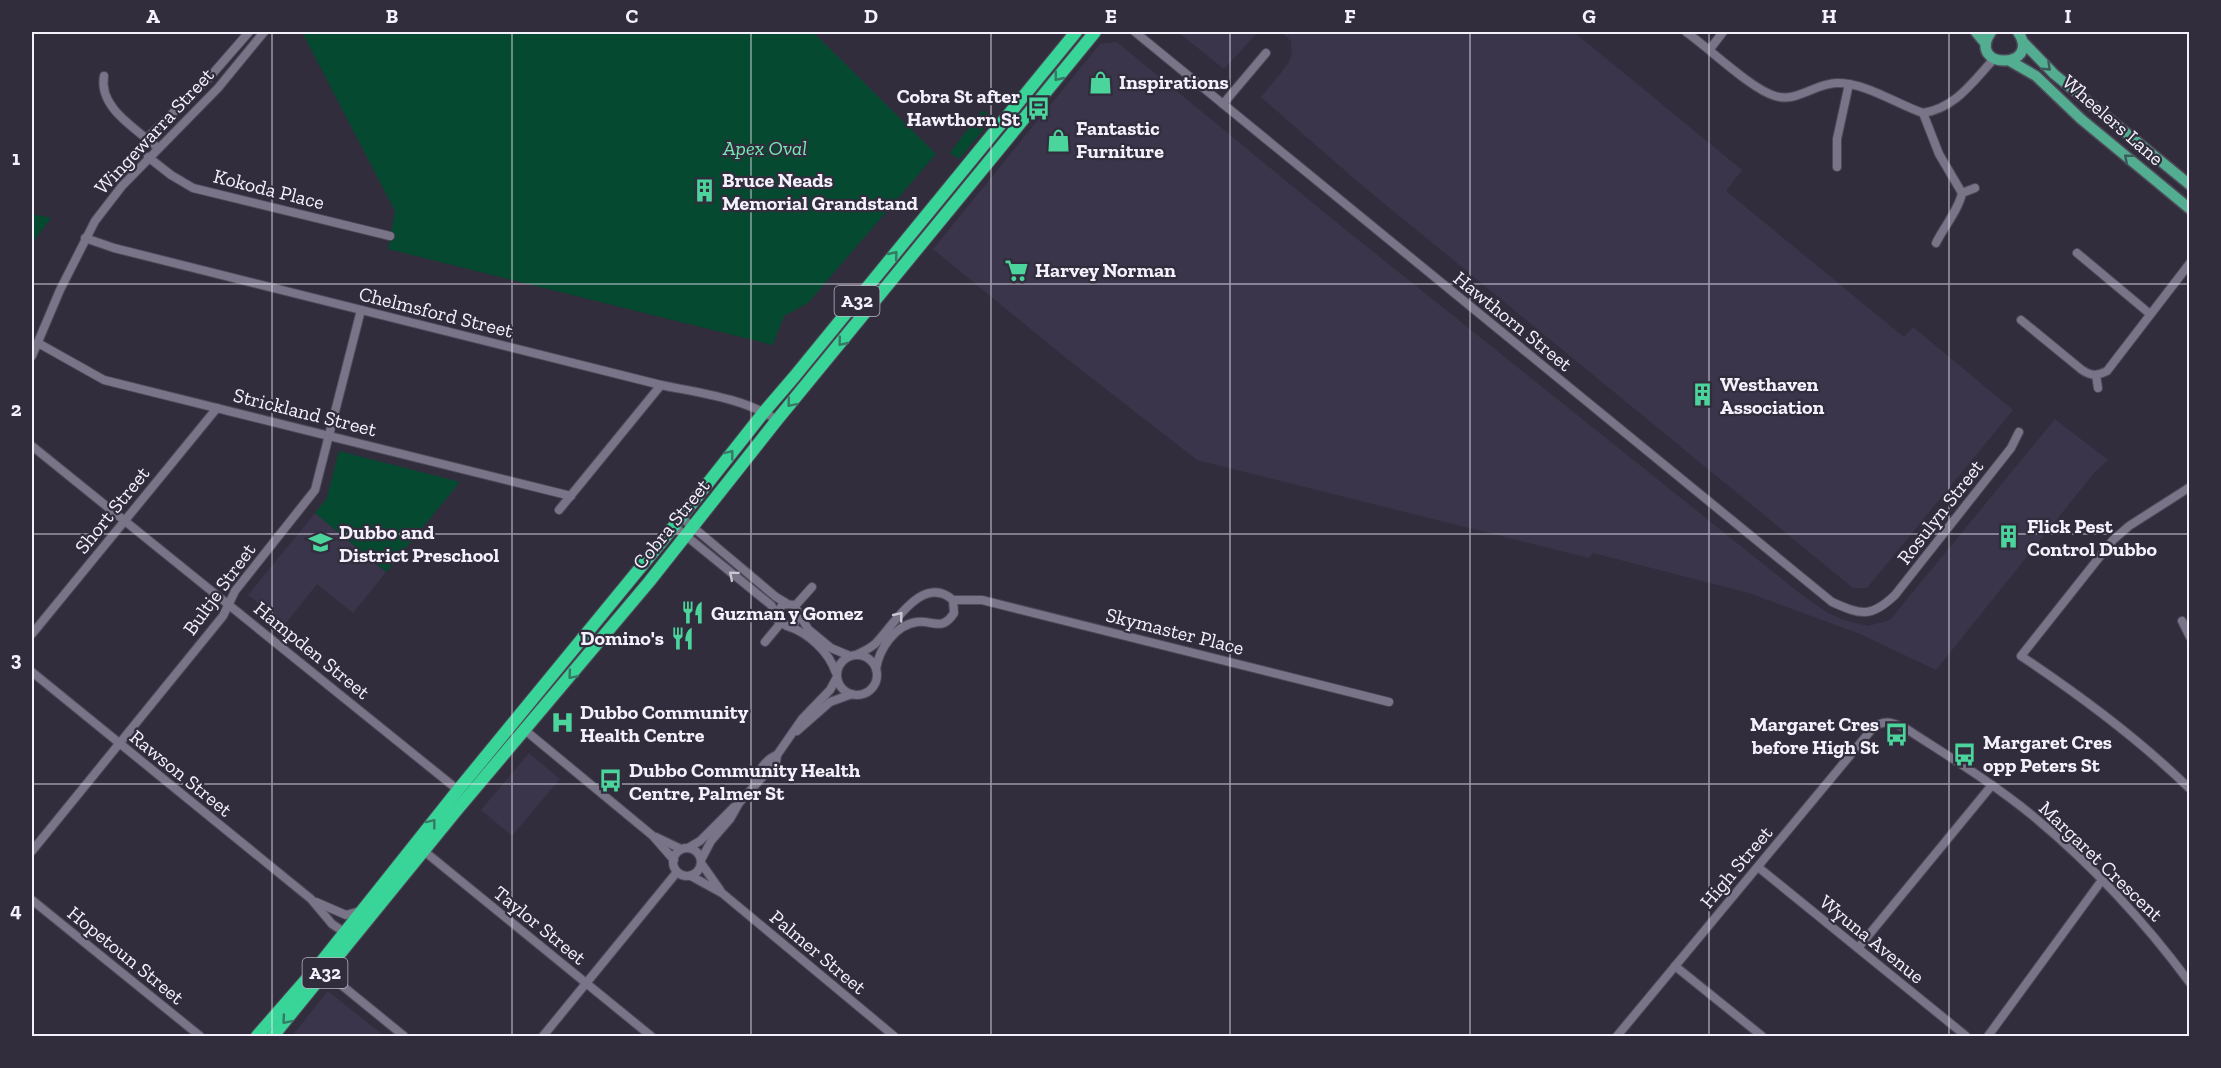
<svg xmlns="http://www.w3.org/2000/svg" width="2221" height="1068" font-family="'Zilla Slab',serif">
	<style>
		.built { fill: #3b354b }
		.green { fill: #054930 }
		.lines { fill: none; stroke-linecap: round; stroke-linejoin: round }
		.minor-casing { stroke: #4e4a58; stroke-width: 10 }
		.major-casing { stroke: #4e4a58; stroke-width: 13 }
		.highway-casing { stroke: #4e4a58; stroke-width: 14 }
		.minor { stroke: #797487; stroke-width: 8 }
		.major { stroke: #53ae91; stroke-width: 10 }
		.highway { stroke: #39d598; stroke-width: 12 }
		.oneway { stroke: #3d5a5a }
		.oneway2 { stroke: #357966 }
		.oneway3 { stroke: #c9c5d3 }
		.grid { fill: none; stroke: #f4f1fc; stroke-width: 1.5; stroke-opacity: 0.55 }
		.labels { text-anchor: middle; stroke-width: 4.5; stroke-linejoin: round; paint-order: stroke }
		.shield { fill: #312d3d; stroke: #bab6c3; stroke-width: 1.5 }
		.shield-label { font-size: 18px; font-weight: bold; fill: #f4f1fc }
		.poi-label { font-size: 20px; font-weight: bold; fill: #f4f1fc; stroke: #312d3d; text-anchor: start }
		.street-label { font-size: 20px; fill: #f4f1fc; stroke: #312d3d }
		.park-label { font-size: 20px; font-style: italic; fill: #73ebb4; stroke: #312d3d }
		.neatline { fill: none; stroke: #f4f1fc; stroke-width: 2 }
		.grid-label { font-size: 20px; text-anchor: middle; font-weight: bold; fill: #f4f1fc }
	</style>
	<rect width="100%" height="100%" fill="#312d3d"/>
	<g class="built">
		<polygon points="1178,32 1258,32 1224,69"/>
		<polygon points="1281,32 1574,32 1742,170 1726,191 1904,337 1913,327 2013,410 1867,588 1853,588 1358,182 1261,97 1288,64 1292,54 1291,41"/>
		<polygon points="1117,42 1331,218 1802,595 1828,613 1844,620 1868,626 1890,620 2055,419 2108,460 2094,473 1936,670 1860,634 1749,593 1593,553 1589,558 1197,460 1066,358 933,249 1100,44"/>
		<polygon points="315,513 386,572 353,613 317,584 285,624 248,595"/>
		<polygon points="529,753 560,779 512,836 481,810"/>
		<polygon points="328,991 384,1036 292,1036"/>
	</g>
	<g class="green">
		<polygon points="302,32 813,32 936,154 808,303 784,316 773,345 388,249 395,211"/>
		<polygon points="982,110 993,118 959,159 950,153"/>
		<polygon points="32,214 51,218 32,243"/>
		<polygon points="339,451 460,482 386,572 315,513 327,498"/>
	</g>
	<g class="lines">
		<defs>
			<g id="minor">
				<path d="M 1135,32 L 1832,602 C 1861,615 1871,618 1895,595 L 2011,448 L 2019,432"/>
				<path d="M 1686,32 C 1709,48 1751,89 1775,96 C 1797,103 1815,83 1837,83 C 1867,83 1896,104 1923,113 C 1956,108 1973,81 1994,59"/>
				<polyline points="1710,49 1723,32"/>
				<path d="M 104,76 C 98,108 137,129 158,148"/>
				<polyline points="1223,104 1266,53"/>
				<path d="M 1923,113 L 1939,154 L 1962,193 C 1959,209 1944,227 1936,243"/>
				<polyline points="147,138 208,79 249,32"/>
				<polyline points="148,157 171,175 193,188 390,236"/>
				<polyline points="1837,167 1837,139 1849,84"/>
				<polyline points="1962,193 1975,188"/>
				<path d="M 85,238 L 114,248 L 661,385 C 700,393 743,398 777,420"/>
				<polyline points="2077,253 2150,314"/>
				<path d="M 2021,320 L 2082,370 C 2091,376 2097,376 2107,371 L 2190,263"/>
				<polyline points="38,343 104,380 571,496"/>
				<polyline points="32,356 60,290 95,221 122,186 218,88 264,32"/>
				<polyline points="2096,375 2098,388"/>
				<polyline points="32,446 458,790"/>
				<path d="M 2190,487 L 2129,526 L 2113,540 L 2021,656 C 2081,696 2138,738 2190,789"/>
				<polyline points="559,510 661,385"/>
				<polyline points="681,517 776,597 786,603"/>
				<polyline points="674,526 771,605 776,614"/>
				<polyline points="953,600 982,600 1389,702"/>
				<polyline points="795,606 812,587"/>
				<polyline points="799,614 794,624 787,626 778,621 776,614 783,604 794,605 808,629 831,648 850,656"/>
				<polyline points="2182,621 2190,637"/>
				<path d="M 787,626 C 809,633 829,652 836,673"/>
				<polyline points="32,634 217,408"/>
				<polyline points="765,642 780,624"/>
				<path d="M 856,655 C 864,651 871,648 876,643 C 894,625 922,573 953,600 L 954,613 C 942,632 933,620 917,622 C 895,625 879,649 876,669"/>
				<circle cx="857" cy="675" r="20"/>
				<polyline points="32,672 311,899 332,924 347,934"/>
				<polyline points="526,731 653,836 674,860"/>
				<polyline points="797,731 830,702 852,694"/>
				<path d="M 755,783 C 758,771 766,759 777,755"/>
				<polyline points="656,837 681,849"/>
				<polyline points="688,848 700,841 734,807"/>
				<circle cx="687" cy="862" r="14"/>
				<polyline points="32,851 223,616 235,591 315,490 361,310"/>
				<polyline points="420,851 424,851 651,1036"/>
				<polyline points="701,860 711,841 730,819 739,803 776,762 777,755 802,719 830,690 837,677"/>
				<polyline points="701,863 720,890"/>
				<polyline points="1758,867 1966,1036"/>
				<polyline points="691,876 722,893 894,1036"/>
				<polyline points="32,900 200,1036"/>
				<polyline points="316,902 346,915 360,911"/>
				<polyline points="1858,948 1992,785"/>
				<polyline points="1675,966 1762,1036"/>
				<polyline points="323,970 404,1036"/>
				<polyline points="543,1036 677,872"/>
				<path d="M 1617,1036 L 1872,729 C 1883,719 1892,722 1905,728 C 1948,756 1993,783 2033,816 C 2092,865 2145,922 2190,983"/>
				<polyline points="1988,1036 2102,880"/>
			</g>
			<g id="major">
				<polyline points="1976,32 1986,44"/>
				<path d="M 1991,32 C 1965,70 2043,70 2018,32"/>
				<polyline points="2023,42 2054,74 2190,185"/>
				<polyline points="2010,61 2036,76 2081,119 2190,209"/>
			</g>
			<g id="highway">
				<polyline points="257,1036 318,966 458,790 663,540 764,412 794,377 1076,32"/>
				<polyline points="273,1036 456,811 649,582 777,420 1095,32"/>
			</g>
		</defs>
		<use href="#minor" class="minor-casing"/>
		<use href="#major" class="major-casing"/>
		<use href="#highway" class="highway-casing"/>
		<use href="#minor" class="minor"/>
		<use href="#major" class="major"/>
		<use href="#highway" class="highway"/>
	</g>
	<defs><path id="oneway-chevron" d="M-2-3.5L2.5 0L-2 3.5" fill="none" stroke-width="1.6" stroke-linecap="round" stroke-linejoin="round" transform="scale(1.5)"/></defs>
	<g class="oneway">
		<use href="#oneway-chevron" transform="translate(2047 67) rotate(43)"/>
		<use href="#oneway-chevron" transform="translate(2128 158) rotate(-140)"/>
	</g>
	<g class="oneway2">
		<use href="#oneway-chevron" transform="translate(1058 77) rotate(129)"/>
		<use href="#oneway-chevron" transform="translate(894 255) rotate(-51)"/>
		<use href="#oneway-chevron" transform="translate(842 342) rotate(129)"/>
		<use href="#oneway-chevron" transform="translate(791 403) rotate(130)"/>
		<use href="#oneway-chevron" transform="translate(730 454) rotate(-52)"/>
		<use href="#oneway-chevron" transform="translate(572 675) rotate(130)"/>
		<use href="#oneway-chevron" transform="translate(432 823) rotate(-52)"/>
		<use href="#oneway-chevron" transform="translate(286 1020) rotate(130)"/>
	</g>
	<g class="oneway3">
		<use href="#oneway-chevron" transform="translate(733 575) rotate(-140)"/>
		<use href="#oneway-chevron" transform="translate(899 616) rotate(-51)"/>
	</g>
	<path class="grid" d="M 272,32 L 272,1036M 512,32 L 512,1036M 751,32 L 751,1036M 991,32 L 991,1036M 1230,32 L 1230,1036M 1470,32 L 1470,1036M 1709,32 L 1709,1036M 1949,32 L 1949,1036M 32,284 L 2190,284M 32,534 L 2190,534M 32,784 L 2190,784"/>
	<defs>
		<symbol id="shop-bare" viewBox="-9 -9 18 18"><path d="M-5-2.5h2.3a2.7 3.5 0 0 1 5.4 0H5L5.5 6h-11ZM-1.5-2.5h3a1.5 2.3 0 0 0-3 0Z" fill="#4bd49b" stroke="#312d3d" stroke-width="2.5" paint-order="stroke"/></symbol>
		<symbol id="bus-bare" viewBox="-9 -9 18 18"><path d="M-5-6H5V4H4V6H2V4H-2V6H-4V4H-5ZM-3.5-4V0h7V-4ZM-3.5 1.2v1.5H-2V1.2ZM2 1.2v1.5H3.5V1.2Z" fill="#4bd49b" stroke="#312d3d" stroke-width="2.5" paint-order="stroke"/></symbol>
		<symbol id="building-bare" viewBox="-9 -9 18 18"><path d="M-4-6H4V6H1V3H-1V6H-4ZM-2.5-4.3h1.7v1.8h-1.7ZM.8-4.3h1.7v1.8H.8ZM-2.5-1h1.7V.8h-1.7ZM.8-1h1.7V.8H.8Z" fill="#4bd49b" stroke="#312d3d" stroke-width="2.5" paint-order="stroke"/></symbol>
		<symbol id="supermarket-bare" viewBox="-9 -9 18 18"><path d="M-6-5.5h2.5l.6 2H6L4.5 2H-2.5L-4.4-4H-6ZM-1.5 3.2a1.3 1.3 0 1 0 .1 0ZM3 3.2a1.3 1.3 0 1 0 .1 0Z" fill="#4bd49b" stroke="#312d3d" stroke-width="2.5" paint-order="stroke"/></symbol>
		<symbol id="school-bare" viewBox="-9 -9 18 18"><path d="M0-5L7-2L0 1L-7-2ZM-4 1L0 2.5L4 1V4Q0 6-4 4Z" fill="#4bd49b" stroke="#312d3d" stroke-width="2.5" paint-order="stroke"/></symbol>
		<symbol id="restaurant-bare" viewBox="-9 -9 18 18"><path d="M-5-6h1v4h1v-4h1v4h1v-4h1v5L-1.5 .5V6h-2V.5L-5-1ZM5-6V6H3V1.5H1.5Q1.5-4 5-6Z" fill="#4bd49b" stroke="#312d3d" stroke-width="2.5" paint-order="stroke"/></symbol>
		<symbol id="hospital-bare" viewBox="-9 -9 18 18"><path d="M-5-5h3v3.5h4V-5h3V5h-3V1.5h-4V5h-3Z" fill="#4bd49b" stroke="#312d3d" stroke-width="2.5" paint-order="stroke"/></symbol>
	</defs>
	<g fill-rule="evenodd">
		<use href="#shop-bare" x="1084" y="66" width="33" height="33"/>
		<use href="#bus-bare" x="1022" y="92" width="33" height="33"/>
		<use href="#shop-bare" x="1042" y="124" width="33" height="33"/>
		<use href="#building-bare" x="688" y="174" width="33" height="33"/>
		<use href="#supermarket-bare" x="1000" y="254" width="33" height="33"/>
		<use href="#building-bare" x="1686" y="378" width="33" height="33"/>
		<use href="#building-bare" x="1992" y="520" width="33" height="33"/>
		<use href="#school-bare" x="304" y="526" width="33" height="33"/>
		<use href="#restaurant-bare" x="676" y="596" width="33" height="33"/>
		<use href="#restaurant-bare" x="666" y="622" width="33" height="33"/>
		<use href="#hospital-bare" x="546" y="706" width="33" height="33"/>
		<use href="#bus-bare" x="1880" y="718" width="33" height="33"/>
		<use href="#bus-bare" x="1948" y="738" width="33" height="33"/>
		<use href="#bus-bare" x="594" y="764" width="33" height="33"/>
	</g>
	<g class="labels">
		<g class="shield">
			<rect x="834.5" y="286" width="45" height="30" rx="4.5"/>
			<rect x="302.5" y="958" width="45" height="30" rx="4.5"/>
		</g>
		<g class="shield-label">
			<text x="857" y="307">A32</text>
			<text x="325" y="979">A32</text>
		</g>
		<g class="poi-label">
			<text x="1119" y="89">Inspirations</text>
			<text x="1020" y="103" text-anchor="end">Cobra St after<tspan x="1020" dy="23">Hawthorn St</tspan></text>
			<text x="1076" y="135">Fantastic<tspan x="1076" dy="23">Furniture</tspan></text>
			<text x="722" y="187">Bruce Neads<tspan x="722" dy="23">Memorial Grandstand</tspan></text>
			<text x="1035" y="277">Harvey Norman</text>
			<text x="1720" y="391">Westhaven<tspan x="1720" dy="23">Association</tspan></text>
			<text x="2027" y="533">Flick Pest<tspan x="2027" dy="23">Control Dubbo</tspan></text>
			<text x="339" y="539">Dubbo and<tspan x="339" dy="23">District Preschool</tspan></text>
			<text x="711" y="620">Guzman y Gomez</text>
			<text x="664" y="645" text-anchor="end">Domino's</text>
			<text x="580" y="719">Dubbo Community<tspan x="580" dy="23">Health Centre</tspan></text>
			<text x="1879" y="731" text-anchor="end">Margaret Cres<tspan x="1879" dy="23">before High St</tspan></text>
			<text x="1983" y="749">Margaret Cres<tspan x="1983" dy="23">opp Peters St</tspan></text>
			<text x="629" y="777">Dubbo Community Health<tspan x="629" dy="23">Centre, Palmer St</tspan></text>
		</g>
		<g class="street-label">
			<text transform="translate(2113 120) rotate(41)" y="7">Wheelers Lane</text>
			<text transform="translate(154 131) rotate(-47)" y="7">Wingewarra Street</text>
			<text transform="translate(269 189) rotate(14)" y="7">Kokoda Place</text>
			<text transform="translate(436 312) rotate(14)" y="7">Chelmsford Street</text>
			<text transform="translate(1513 321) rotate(39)" y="7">Hawthorn Street</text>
			<text transform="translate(305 412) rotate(14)" y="7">Strickland Street</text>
			<text transform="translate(112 510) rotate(-51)" y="7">Short Street</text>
			<text transform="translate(1940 512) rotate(-52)" y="7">Rosulyn Street</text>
			<text transform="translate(671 524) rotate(-51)" y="7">Cobra Street</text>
			<text transform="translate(219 589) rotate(-54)" y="7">Bultje Street</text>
			<text transform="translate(1175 631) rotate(14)" y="7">Skymaster Place</text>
			<text transform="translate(312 650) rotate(39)" y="7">Hampden Street</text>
			<text transform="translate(181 773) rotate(39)" y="7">Rawson Street</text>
			<text transform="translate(2101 861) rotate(44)" y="7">Margaret Crescent</text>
			<text transform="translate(1736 867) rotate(-50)" y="7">High Street</text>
			<text transform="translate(540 925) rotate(39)" y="7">Taylor Street</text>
			<text transform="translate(1872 939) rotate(39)" y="7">Wyuna Avenue</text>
			<text transform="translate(818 952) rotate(40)" y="7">Palmer Street</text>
			<text transform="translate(126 955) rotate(39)" y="7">Hopetoun Street</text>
		</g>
		<g class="park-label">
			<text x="765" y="155">Apex Oval</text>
		</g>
	</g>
	<rect width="2221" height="1068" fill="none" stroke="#312d3d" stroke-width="66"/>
	<rect x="33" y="33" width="2155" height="1002" class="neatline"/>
	<g class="grid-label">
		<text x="153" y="23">A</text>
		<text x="392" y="23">B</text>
		<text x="632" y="23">C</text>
		<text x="871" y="23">D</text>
		<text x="1111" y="23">E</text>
		<text x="1350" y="23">F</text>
		<text x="1589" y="23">G</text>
		<text x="1829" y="23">H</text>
		<text x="2068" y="23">I</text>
		<text x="16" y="165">1</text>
		<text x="16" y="416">2</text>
		<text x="16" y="666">3</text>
		<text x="16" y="917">4</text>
	</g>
</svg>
